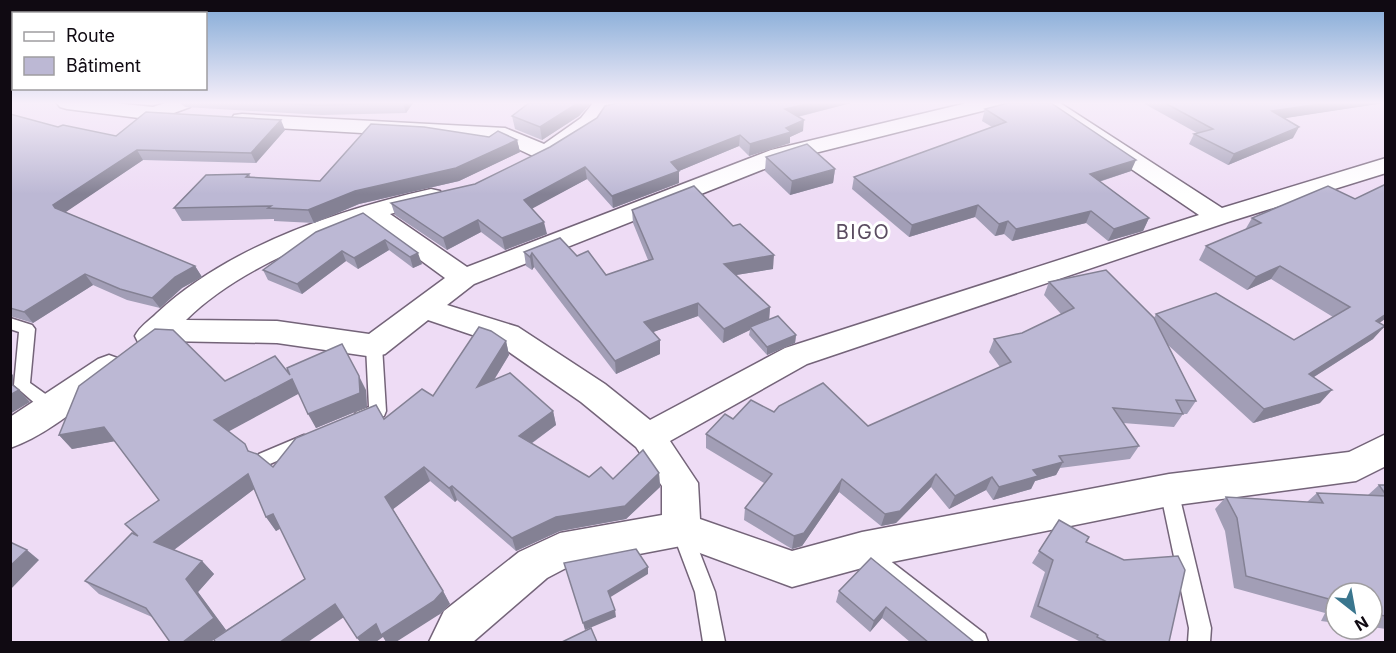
<svg xmlns="http://www.w3.org/2000/svg" width="1396" height="653" font-family="Inter,sans-serif">
	<style>
		.lines { fill: none; stroke-linecap: round; stroke-linejoin: round }
		.lane-casing { stroke: #746479; stroke-width: 3 }
		.street-casing { stroke: #746479; stroke-width: 3 }
		.lane { fill: #fff; fill-rule: evenodd }
		.street { fill: #fff; fill-rule: evenodd }
		.wall { fill: #a29eb6; fill-rule: evenodd }
		.shaded-wall { fill: #848194 }
		.building { fill: #bcb8d4; stroke: #848194; stroke-width: 1.5 }
		.labels { text-anchor: middle; stroke-width: 6; stroke-linejoin: round; paint-order: stroke }
		.quarter-label { font-size: 20px; letter-spacing: 1.5px; fill: #5b4c61; stroke: #fff }
	</style>
	<rect width="100%" height="100%" fill="#eedcf5"/>
	<g class="lines">
		<defs>
			<g id="lane">
				<polygon points="10,318 32,325 35,329 30,383 58,403 60,408 58,413 52,414 46,413 14,385 19,332 10,329"/>
				<polygon points="374,341 379,342 382,346 386,411 384,416 362,424 356,422 354,417 356,412 369,407 366,346 369,342"/>
				<polygon points="304,435 310,437 313,442 310,447 265,466 259,464 256,459 259,454"/>
				<polygon points="1169,482 1175,484 1178,490 1211,628 1210,642 1188,642 1189,628 1160,490 1163,484"/>
				<polygon points="682,522 689,525 715,592 725,642 703,642 695,592 672,531 675,525"/>
				<polygon points="864,543 871,546 985,634 988,642 961,642 857,558 854,552 857,546"/>
			</g>
			<g id="street">
				<polygon points="57,103 114,103 153,107 165,103 193,103 190,107 155,120 67,109 60,107"/>
				<path d="M 593,103 L 613,103 C 600,123 580,147 554,152 L 551,157 L 543,159 L 535,157 L 501,141 L 242,126 L 234,125 L 231,120 L 234,115 L 242,114 L 505,128 L 544,144 L 581,118 Z"/>
				<path d="M 967,103 L 1001,103 L 998,107 L 787,160 L 474,284 L 447,305 L 518,327 L 605,384 L 650,420 L 785,348 L 1199,215 L 1040,107 L 1037,103 L 1060,103 L 1222,208 L 1386,158 L 1386,173 L 1228,222 L 807,364 L 670,441 L 698,483 L 700,519 L 792,551 L 862,532 L 1169,474 L 1349,452 L 1386,434 L 1386,466 L 1356,481 L 1169,506 L 862,568 L 792,587 L 681,546 L 566,568 L 547,578 L 473,642 L 429,642 L 444,611 L 519,552 L 560,533 L 662,515 L 662,486 L 636,447 L 581,402 L 496,343 L 428,320 L 385,354 L 374,357 L 277,343 L 164,341 L 150,347 L 139,344 L 135,336 C 140,326 149,321 157,313 C 229,246 338,210 431,189 L 440,191 L 443,196 L 440,201 L 390,214 L 467,267 L 771,150 ZM 367,221 L 445,278 L 369,334 L 277,321 L 186,320 C 232,274 306,243 367,221 Z"/>
				<path d="M 109,355 L 120,359 L 125,367 L 120,375 C 88,399 49,435 10,448 L 10,417 L 98,359 Z"/>
			</g>
		</defs>
		<use href="#lane" class="lane-casing"/>
		<use href="#street" class="street-casing"/>
		<use href="#lane" class="lane"/>
		<use href="#street" class="street"/>
	</g>
	<g class="wall">
		<polygon points="180,103 413,103 406,113 322,115 185,107"/>
		<polygon points="529,103 591,103 579,116 542,140 515,129 512,116"/>
		<polygon points="617,103 851,103 798,117 803,131 790,137 790,143 749,156 739,146 679,171 679,183 613,208 587,179 532,208 547,234 505,250 481,232 447,250 395,215 391,203 475,184 550,147 597,118"/>
		<polygon points="1143,103 1384,103 1284,118 1293,138 1228,165 1189,144 1194,134 1197,133"/>
		<polygon points="985,109 1131,171 1099,182 1149,218 1143,231 1108,241 1086,223 1012,241 1004,234 995,236 975,217 909,237 852,189 854,177 992,127 982,121"/>
		<polygon points="10,114 58,127 116,136 285,130 256,163 143,160 65,212 195,266 202,277 182,288 160,308 127,300 93,285 33,323 10,316"/>
		<polygon points="489,137 517,140 520,152 459,181 359,204 314,223 274,221 274,219 182,221 174,208 249,174 251,178 320,181"/>
		<polygon points="766,157 835,169 833,183 790,195 765,171"/>
		<polygon points="1386,184 1386,318 1379,323 1373,339 1314,377 1320,403 1253,423 1168,345 1196,401 1187,414 1183,414 1174,427 1123,423 1139,446 1130,459 1060,468 1056,475 1035,481 1031,489 993,500 986,490 949,509 931,487 896,523 881,526 839,492 802,546 792,549 744,520 745,508 764,483 706,448 706,434 733,419 774,412 868,426 1000,367 989,352 994,339 1022,333 1061,314 1044,295 1049,282 1154,318 1156,314 1294,340 1333,317 1271,279 1247,290 1199,260 1206,246 1245,230 1252,218 1355,199"/>
		<polygon points="632,210 773,269 736,275 770,307 769,319 796,335 795,343 767,355 749,335 750,330 723,343 698,316 653,332 660,354 616,374 534,267 532,270 526,266 524,252 577,256 606,275 648,260 633,223"/>
		<polygon points="363,213 422,264 413,268 389,250 358,269 346,261 302,294 268,280 263,270"/>
		<path d="M 506,341 L 509,355 L 494,380 L 553,411 L 556,425 L 531,444 L 589,477 L 613,479 L 659,473 L 660,487 L 626,519 L 560,531 L 516,551 L 457,500 L 455,502 L 430,481 L 393,509 L 443,591 L 450,604 L 440,614 L 383,637 L 343,617 L 214,640 L 152,617 L 99,594 L 85,581 L 136,535 L 125,524 L 159,500 L 115,441 L 72,449 L 59,435 L 225,381 L 290,375 L 366,390 L 367,407 L 316,428 L 299,393 L 228,431 L 250,452 L 273,467 L 384,419 L 433,396 ZM 254,489 L 266,517 L 276,531 L 281,528 L 305,579 L 226,630 L 198,592 L 214,574 L 202,561 L 174,550 Z"/>
		<polygon points="1379,485 1386,485 1386,629 1372,627 1372,593 1336,593 1336,623 1321,621 1325,613 1234,588 1225,531 1215,509 1226,497 1307,502 1317,493 1368,495"/>
		<polygon points="1059,520 1086,542 1169,642 1081,642 1030,617 1045,572 1032,563"/>
		<polygon points="871,558 974,642 910,642 882,618 870,632 836,602 839,591"/>
	</g>
	<g class="shaded-wall">
		<polygon points="403,103 413,103 406,113"/>
		<polygon points="578,103 591,103 579,116 542,140 540,127"/>
		<polygon points="810,103 851,103 784,120 785,109"/>
		<polygon points="1326,103 1384,103 1266,121 1272,111"/>
		<polygon points="281,120 285,130 256,163 251,153"/>
		<polygon points="804,120 803,131 790,137 790,143 749,156 750,144"/>
		<polygon points="1299,127 1293,138 1228,165 1234,154"/>
		<polygon points="740,135 739,146 679,171 679,183 613,208 612,196 671,162"/>
		<polygon points="517,140 520,152 459,181 359,204 314,223 308,210 355,191"/>
		<polygon points="137,150 143,160 60,216 53,205"/>
		<polygon points="1136,160 1131,171 1085,186 1090,174"/>
		<polygon points="585,167 587,179 526,212 524,200"/>
		<polygon points="835,169 833,183 790,195 792,181"/>
		<polygon points="978,205 975,217 909,237 912,225"/>
		<polygon points="1091,211 1086,223 1012,241 1016,229"/>
		<polygon points="1149,218 1143,231 1108,241 1114,229"/>
		<polygon points="478,220 481,232 447,250 443,238"/>
		<polygon points="1008,221 1004,234 995,236 999,224"/>
		<polygon points="544,222 547,234 505,250 502,238"/>
		<polygon points="385,240 389,250 358,269 354,258"/>
		<polygon points="342,251 346,261 302,294 297,284"/>
		<polygon points="418,253 422,264 413,268 410,257"/>
		<polygon points="532,253 534,267 532,270 530,257"/>
		<polygon points="774,255 773,269 724,277 724,264"/>
		<polygon points="195,266 202,277 182,288 160,308 152,298 175,277"/>
		<polygon points="1280,266 1271,279 1247,290 1256,277"/>
		<polygon points="85,274 93,285 33,323 24,312"/>
		<polygon points="698,303 698,316 645,335 644,322"/>
		<polygon points="770,307 769,321 750,327 750,330 723,343 724,329"/>
		<polygon points="1386,314 1386,318 1364,335 1376,321"/>
		<polygon points="1385,326 1373,339 1298,387 1309,374"/>
		<polygon points="796,335 795,343 767,355 767,347"/>
		<polygon points="660,340 660,354 616,374 615,361"/>
		<polygon points="506,341 509,355 481,401 477,387"/>
		<polygon points="10,372 13,375 13,387 10,385"/>
		<polygon points="359,376 366,390 367,407 316,428 308,414"/>
		<polygon points="292,379 300,393 224,434 214,420"/>
		<polygon points="19,390 30,402 10,414 10,395"/>
		<polygon points="1332,390 1320,403 1253,423 1264,409"/>
		<polygon points="553,411 556,425 522,450 519,436"/>
		<polygon points="104,427 116,441 72,449 59,435"/>
		<polygon points="1063,462 1056,475 1035,481 1031,489 993,500 999,487 1033,470"/>
		<polygon points="424,467 430,481 392,510 385,497"/>
		<polygon points="659,473 660,487 626,519 560,531 516,551 512,538 556,517"/>
		<polygon points="248,474 257,487 167,555 154,542"/>
		<polygon points="936,474 931,487 896,523 881,526 885,514"/>
		<polygon points="992,477 986,490 949,509 955,496"/>
		<polygon points="842,479 839,492 802,546 792,549 794,536"/>
		<polygon points="452,486 457,500 455,502 449,488"/>
		<polygon points="273,514 283,527 276,531 266,517"/>
		<polygon points="27,550 39,560 10,590 10,566"/>
		<polygon points="202,561 214,574 198,592 226,630 211,642 183,642 186,579"/>
		<polygon points="648,567 648,574 609,598 608,591"/>
		<polygon points="443,591 450,604 440,614 396,642 386,642 383,637 376,642 360,642 357,638 376,624"/>
		<polygon points="335,604 344,617 308,642 280,642"/>
		<polygon points="886,607 882,618 870,632 874,621"/>
		<polygon points="615,610 616,617 585,630 583,623"/>
	</g>
	<g class="building">
		<polygon points="270,103 404,103 318,105"/>
		<polygon points="529,103 578,103 540,127 512,116"/>
		<polygon points="617,103 810,103 785,109 804,120 786,128 791,132 750,144 740,135 671,162 679,171 612,196 585,167 524,200 544,222 502,238 478,220 443,238 391,203 475,184 550,147 597,118 605,106"/>
		<polygon points="1008,103 1051,103 1136,160 1090,174 1149,218 1114,229 1091,211 1016,229 1008,221 999,224 978,205 912,225 854,177 1006,122 985,109"/>
		<polygon points="1165,103 1326,103 1272,111 1299,127 1234,154 1194,134 1213,129"/>
		<polygon points="146,112 281,120 251,153 137,150 53,205 55,208 195,266 175,277 152,298 120,289 85,274 24,312 10,308 10,114 58,127 63,125 116,136"/>
		<polygon points="371,124 424,127 489,137 498,131 517,140 456,168 355,191 308,210 268,208 271,206 174,208 206,175 249,174 246,177 320,181"/>
		<polygon points="807,144 835,169 792,181 766,157"/>
		<polygon points="1386,184 1386,314 1376,321 1385,326 1309,374 1332,390 1264,409 1156,314 1216,293 1294,340 1350,307 1280,266 1256,277 1206,246 1261,223 1252,218 1328,186 1355,199"/>
		<polygon points="694,186 733,226 740,224 774,255 724,264 770,307 724,329 698,303 644,322 660,340 615,361 532,253 530,257 524,252 560,238 577,256 588,251 606,275 653,259 632,210"/>
		<polygon points="363,213 418,253 410,257 385,240 354,258 342,251 297,284 263,270 316,232"/>
		<polygon points="1106,270 1154,318 1196,401 1176,400 1183,414 1113,408 1139,446 1059,456 1063,462 1033,470 1038,476 999,487 992,477 955,496 936,474 900,511 885,514 842,479 804,533 794,536 745,508 772,474 706,434 725,414 733,419 751,400 774,412 779,406 823,383 868,426 1011,362 994,339 1022,333 1074,308 1049,282"/>
		<polygon points="778,316 796,335 767,347 750,327"/>
		<polygon points="479,327 491,331 506,341 477,387 510,373 553,411 519,436 589,477 601,467 613,479 643,450 659,473 625,506 556,517 512,538 452,486 449,488 424,467 385,497 443,591 434,601 381,635 376,624 357,638 335,604 280,642 215,642 214,639 305,579 273,514 266,517 248,474 154,542 202,561 186,579 214,618 183,642 170,642 146,608 85,581 132,533 138,536 125,524 159,500 104,427 59,435 79,386 155,329 173,330 225,381 275,356 290,375 287,368 342,344 359,376 360,393 308,414 292,379 214,420 245,444 248,451 257,454 273,467 296,438 376,405 384,419 422,389 433,396"/>
		<polygon points="10,383 19,390 10,395"/>
		<polygon points="1379,485 1386,485 1386,495"/>
		<polygon points="1317,493 1386,496 1386,616 1372,614 1372,593 1336,593 1336,601 1246,576 1237,518 1226,497 1323,503"/>
		<polygon points="1059,520 1089,537 1086,542 1124,560 1178,556 1185,570 1169,642 1107,642 1097,637 1098,635 1038,606 1053,560 1039,551"/>
		<polygon points="10,542 27,550 10,566"/>
		<polygon points="636,549 648,567 608,591 615,610 583,623 564,563"/>
		<polygon points="871,558 974,642 928,642 886,607 874,621 839,591"/>
		<polygon points="591,628 597,642 562,642"/>
	</g>
	<linearGradient id="sky" x2="0" y2="1"><stop stop-color="#81a9d6"/><stop offset="0.53" stop-color="#f7effa"/><stop offset="1" stop-color="#f7effa" stop-opacity="0"/></linearGradient>
	<rect width="1396" height="194" fill="url(#sky)"/>
	<g class="labels">
		<g class="quarter-label">
			<text x="863" y="239">BIGO</text>
		</g>
	</g>
	<rect width="1396" height="653" fill="none" stroke="#100a12" stroke-width="24"/>
	<rect x="12" y="12" width="195" height="78" fill="#ffffff" stroke="#9f9da0" stroke-width="1.5"/>
	<rect x="24" y="32" width="30" height="9" fill="#ffffff" stroke="#9f9da0" stroke-width="1.5"/>
	<text x="66" y="42" font-size="18" fill="#100a12">Route</text>
	<rect x="24" y="57" width="30" height="18" fill="#bcb8d4" stroke="#9f9da0" stroke-width="1.5"/>
	<text x="66" y="72" font-size="18" fill="#100a12">Bâtiment</text>
	<g transform="translate(1354 611) rotate(149)"><circle r="28" fill="#ffffff" stroke="#9f9da0" stroke-width="1.5"/>
	<path d="M0-4.5L10 22L0 15L-10 22Z" fill="#3a768e"/>
	<text y="-9" font-size="16" font-weight="bold" text-anchor="middle" fill="#100a12">N</text>
	</g>
</svg>
